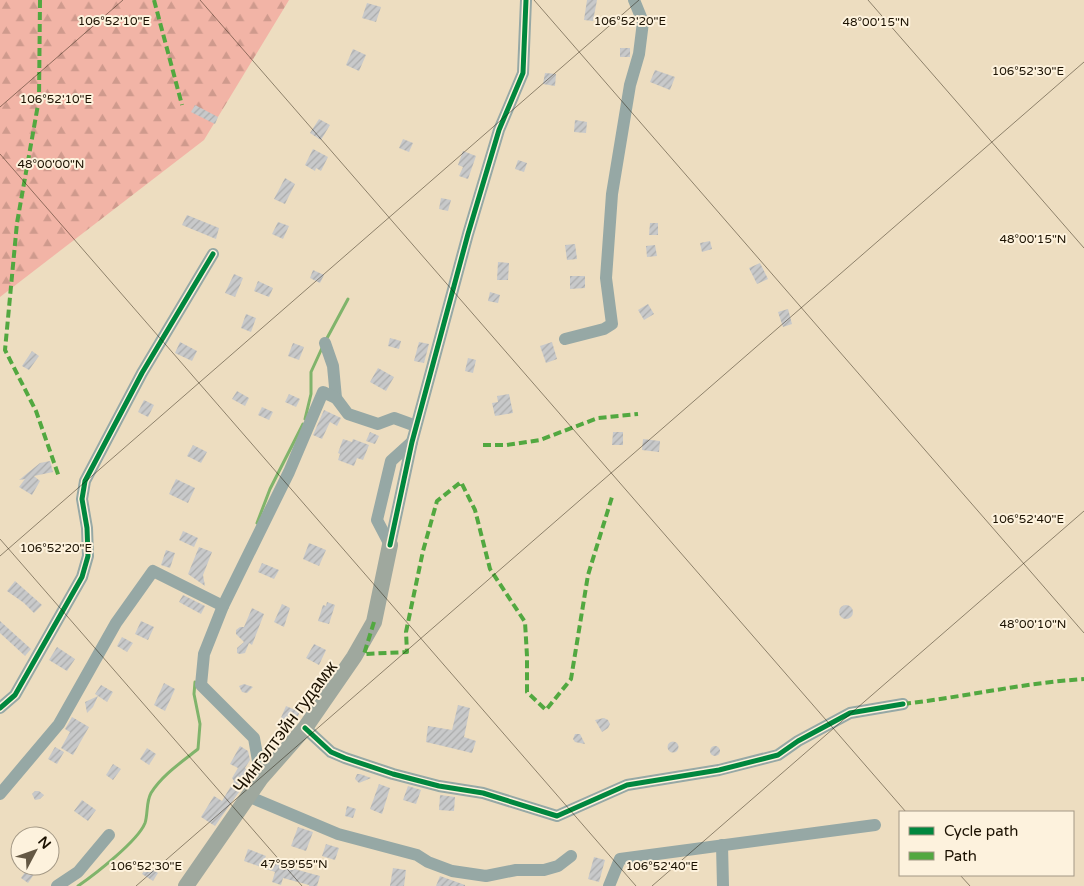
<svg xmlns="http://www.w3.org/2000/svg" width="1084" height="886" font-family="'Varela Round',sans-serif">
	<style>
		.forest { fill: url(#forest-firs) }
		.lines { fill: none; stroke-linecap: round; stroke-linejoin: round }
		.stream { stroke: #80b46b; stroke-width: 3 }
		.building { fill: url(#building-hatch) }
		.minor { stroke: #96a8a5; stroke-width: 12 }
		.major { stroke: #9fa89e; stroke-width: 16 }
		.quiet { stroke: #52a840; stroke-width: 4; stroke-dasharray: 8 4; stroke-linecap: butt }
		.cycleway-casing { stroke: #fdf2dd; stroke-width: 8 }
		.cycleway { stroke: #00873e; stroke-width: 5 }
		.ticks { fill: none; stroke: #1b1101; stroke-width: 1; stroke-opacity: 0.45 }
		.labels { text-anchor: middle; stroke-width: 4; stroke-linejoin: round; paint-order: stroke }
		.street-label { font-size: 18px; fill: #1b1101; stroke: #fdf2dd }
		.ticks-label { font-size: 12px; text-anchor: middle; fill: #1b1101; stroke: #fdf2dd; stroke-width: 4; stroke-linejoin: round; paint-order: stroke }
	</style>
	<defs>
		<pattern id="forest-firs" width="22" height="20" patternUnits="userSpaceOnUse" patternTransform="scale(1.25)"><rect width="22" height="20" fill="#f2b4a6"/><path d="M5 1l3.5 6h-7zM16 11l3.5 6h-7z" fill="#cf9a8d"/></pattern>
		<pattern id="building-hatch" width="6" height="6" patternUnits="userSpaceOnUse" patternTransform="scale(1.25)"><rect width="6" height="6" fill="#c8c9ca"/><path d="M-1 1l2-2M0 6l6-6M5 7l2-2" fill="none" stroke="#abacac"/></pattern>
	</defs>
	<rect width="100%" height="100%" fill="#edddc0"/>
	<polygon class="forest" points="0,0 289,0 204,140 0,297"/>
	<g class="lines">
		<g class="stream">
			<polyline points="326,340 348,299"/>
			<polyline points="305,419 311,394 311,372 322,348"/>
			<polyline points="257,523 270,489 303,424"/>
			<path d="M 78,886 C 94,875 138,841 145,823 C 148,814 146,802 151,793 C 162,775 182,762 198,749 L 200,724 L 194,694 L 195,682"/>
		</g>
	</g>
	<g class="building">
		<polygon points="587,0 597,0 593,21 584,20"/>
		<polygon points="367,3 381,7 376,22 362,18"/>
		<rect x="620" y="48" width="10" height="9"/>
		<polygon points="353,49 366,55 359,71 346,65"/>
		<polygon points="655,70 675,77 670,90 650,82"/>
		<polygon points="545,73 556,74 555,86 543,84"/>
		<polygon points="195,105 218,117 215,124 191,112"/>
		<polygon points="319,119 330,125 321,140 310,133"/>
		<polygon points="575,120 587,122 586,133 574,132"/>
		<polygon points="403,139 413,143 409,152 399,148"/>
		<polygon points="313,149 328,157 321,171 316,168 315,171 305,165"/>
		<polygon points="463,151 476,156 468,179 459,176 463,167 458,165"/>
		<polygon points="518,160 527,163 524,172 515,169"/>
		<polygon points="285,178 295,184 285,204 274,199"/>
		<polygon points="441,198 451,200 448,211 439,209"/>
		<polygon points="187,215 219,228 216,239 182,225"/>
		<polygon points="278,222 289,226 283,239 272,234"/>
		<polygon points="650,223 658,223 658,235 649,235"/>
		<polygon points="710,241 712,249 702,252 700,243"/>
		<polygon points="575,244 577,259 567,260 565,245"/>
		<polygon points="655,245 657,256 647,257 646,246"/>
		<polygon points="498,262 509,263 508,280 497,280"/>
		<polygon points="760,263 768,279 757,284 749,268"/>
		<polygon points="313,270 324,275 320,283 310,278"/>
		<polygon points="234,274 243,278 235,297 225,293"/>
		<polygon points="570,276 585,276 585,288 570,289"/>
		<polygon points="258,281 273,288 269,297 254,291"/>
		<polygon points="490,292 500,295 498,303 488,301"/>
		<polygon points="648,304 654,314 644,320 638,310"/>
		<polygon points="788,309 792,324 783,327 778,312"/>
		<polygon points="246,314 256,318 251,332 241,328"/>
		<polygon points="390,338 401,341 399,349 388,346"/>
		<polygon points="180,342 197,351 192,361 175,353"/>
		<polygon points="419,342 429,344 424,363 414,361"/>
		<polygon points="552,342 557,359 546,363 540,346"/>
		<polygon points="293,343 304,347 299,360 288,356"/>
		<polygon points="32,351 39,356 29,370 22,366"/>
		<polygon points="468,358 476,360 473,373 465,371"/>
		<polygon points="378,368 394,377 386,391 370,382"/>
		<polygon points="237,391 249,398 245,406 232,399"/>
		<polygon points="289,394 300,399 296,407 285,402"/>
		<polygon points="509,394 513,413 495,416 492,403 498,402 497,396"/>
		<polygon points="144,400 154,405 148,417 138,412"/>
		<polygon points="262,407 273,412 269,420 258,415"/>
		<polygon points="324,410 341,418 337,426 330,422 322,439 313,435"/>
		<polygon points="370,432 379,436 375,444 366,441"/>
		<polygon points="613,432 623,432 623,445 612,445"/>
		<polygon points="343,439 352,442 353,439 369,445 363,460 357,458 354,466 338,460 340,454 338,453"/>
		<polygon points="643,439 660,441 659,452 642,450"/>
		<polygon points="193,445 207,452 201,463 187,456"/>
		<polygon points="50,461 53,472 34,476 40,481 32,495 19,487 25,479 19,480 40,463"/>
		<polygon points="176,479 195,488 188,503 169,494"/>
		<polygon points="183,531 198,538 194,547 179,540"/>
		<polygon points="309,543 326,550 319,566 303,559"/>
		<polygon points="199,547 212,552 203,575 205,586 188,574"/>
		<polygon points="166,550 175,553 170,568 161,565"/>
		<polygon points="262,563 279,570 274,579 258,572"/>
		<polygon points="15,581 42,605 34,613 24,603 7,591"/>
		<polygon points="183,595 205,606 201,614 179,602"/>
		<polygon points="327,602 335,605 329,624 318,621 323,605 326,606"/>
		<polygon points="282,604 290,608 284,627 274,622"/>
		<circle cx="846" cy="612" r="7"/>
		<polygon points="252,608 264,614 252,645 249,643 245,653 240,654 237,653 237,648 244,642 236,634 236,630 240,627 244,627"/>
		<polygon points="0,621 31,649 25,656 0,633"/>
		<polygon points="141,621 154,627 148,640 135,634"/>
		<polygon points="122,637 133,643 127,652 117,646"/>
		<polygon points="314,644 326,650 319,665 306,658"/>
		<polygon points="57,647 75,659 67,671 49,660"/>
		<polygon points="164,683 175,689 165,711 154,705"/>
		<polygon points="244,684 253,687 247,693 242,692 239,686"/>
		<polygon points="101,685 113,692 107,702 98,696 93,707 87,713 85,702 98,696 95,694"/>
		<polygon points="458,705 470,708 464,737 476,741 472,753 426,742 428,726 452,730"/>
		<polygon points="286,706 300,712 293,726 280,720"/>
		<polygon points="72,717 89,727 73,755 61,748 70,732 65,729"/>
		<polygon points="604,718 608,720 610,724 608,728 602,732 595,720"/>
		<polygon points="575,734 580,734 585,744 575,742 573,739"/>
		<circle cx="673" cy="747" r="5.5"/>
		<circle cx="715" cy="751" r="5"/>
		<polygon points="240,746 248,751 250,760 245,768 251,775 215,826 201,817 214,796 222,801 234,781 232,778 238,768 230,764"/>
		<polygon points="55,747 64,752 57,764 48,759"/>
		<polygon points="147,748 156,754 149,765 140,759"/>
		<polygon points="113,764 121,769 113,780 106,775"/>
		<polygon points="357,774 360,774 371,778 359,783 355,779"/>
		<polygon points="379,784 390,788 382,814 370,809"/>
		<polygon points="408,786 421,790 416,804 403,800"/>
		<polygon points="35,791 39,791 44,795 40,799 35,800 32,794"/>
		<polygon points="440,795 455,797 454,811 439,810"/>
		<polygon points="82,800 96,810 88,821 74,811"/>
		<polygon points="347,806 356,809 353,818 345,816"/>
		<polygon points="298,827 313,832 306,851 291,846"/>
		<polygon points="326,844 339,848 335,860 322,856"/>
		<polygon points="248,849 266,856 265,858 288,865 287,867 320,876 317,886 309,886 309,885 283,878 281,885 272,882 275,872 244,861"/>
		<polygon points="594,857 605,860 599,882 588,879"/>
		<polygon points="147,866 158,873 153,881 142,874"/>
		<polygon points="28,868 35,873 28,883 21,878"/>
		<polygon points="393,868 406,870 404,886 390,886"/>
		<polygon points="440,876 465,885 465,886 436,886"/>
	</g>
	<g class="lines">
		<g class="minor">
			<polyline points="565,339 604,329 612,324 606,278 612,194 630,85 639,54 643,22 634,0"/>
			<polyline points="325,343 333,366 336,398 348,414 378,424 394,418 416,426"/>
			<polyline points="390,545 412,442 468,234 499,130 523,73 526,0"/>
			<polyline points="390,545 377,520 391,461 412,442"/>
			<polyline points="0,708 15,695 82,577 88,556 87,528 82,499 85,481 142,373 213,254"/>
			<polyline points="305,728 331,752 345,758 393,774 439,786 483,793 557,816 627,785 719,770 778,755 798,741 850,713 903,704"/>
			<polyline points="261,778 254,738 201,685 204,654 223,606 289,472 323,392 336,398"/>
			<polyline points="0,794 59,724 116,623 153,571 223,606"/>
			<polyline points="250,797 338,834 417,855 428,862 452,871 486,876 516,870 544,870 558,866 571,856"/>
			<polyline points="722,845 723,886"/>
			<polyline points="57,886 78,872 109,835"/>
			<polyline points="609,886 620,859 875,825"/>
		</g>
		<polyline class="major" points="186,886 261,778 305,728 354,657 374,622 390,545"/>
		<g class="quiet">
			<polyline points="40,0 39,99 17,223 5,350 36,411 59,477"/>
			<polyline points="154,0 182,105"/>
			<polyline points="483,445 507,445 540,440 598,418 638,414"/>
			<polyline points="374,622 364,654 407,652 406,632 423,551 437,501 461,482 475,510 490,569 525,622 527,656 527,692 546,710 571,679 588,575 612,497"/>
			<path d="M 903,704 C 964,697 1023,683 1084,679"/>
		</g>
		<defs>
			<g id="cycleway">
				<polyline points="390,545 412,442 468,234 499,130 523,73 526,0"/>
				<polyline points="0,708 15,695 82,577 88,556 87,528 82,499 85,481 142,373 213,254"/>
				<polyline points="305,728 331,752 345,758 393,774 439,786 483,793 557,816 627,785 719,770 778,755 798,741 850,713 903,704"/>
			</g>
		</defs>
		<use href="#cycleway" class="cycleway-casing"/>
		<use href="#cycleway" class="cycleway"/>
	</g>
	<path class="ticks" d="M 200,0 L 906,812M 534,0 L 1084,633M 868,0 L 1084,248M 0,107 L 123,0M 0,154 L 636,886M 0,539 L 302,886M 0,556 L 639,0M 960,875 L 970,886M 136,886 L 1084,62M 652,886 L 1084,511"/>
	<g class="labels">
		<g class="street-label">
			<text transform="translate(285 727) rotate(-53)" y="6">Чингэлтэйн гудамж</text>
		</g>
	</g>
	<g class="ticks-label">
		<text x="114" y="25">106°52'10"E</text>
		<text x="630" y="25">106°52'20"E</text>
		<text x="876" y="26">48°00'15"N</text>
		<text x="1028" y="75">106°52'30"E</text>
		<text x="56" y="103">106°52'10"E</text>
		<text x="51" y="168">48°00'00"N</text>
		<text x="1033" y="243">48°00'15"N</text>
		<text x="1028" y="523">106°52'40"E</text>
		<text x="56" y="552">106°52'20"E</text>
		<text x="1033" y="628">48°00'10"N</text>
		<text x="294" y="868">47°59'55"N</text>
		<text x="146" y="870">106°52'30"E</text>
		<text x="662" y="870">106°52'40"E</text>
	</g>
	<rect x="899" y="811" width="175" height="65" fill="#fdf2dd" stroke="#a39885"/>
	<rect x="909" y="827" width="25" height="8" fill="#00873e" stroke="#a39885"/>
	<text x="944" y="836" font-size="15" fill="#1b1101">Cycle path</text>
	<rect x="909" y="852" width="25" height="8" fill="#52a840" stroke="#a39885"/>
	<text x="944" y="861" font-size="15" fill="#1b1101">Path</text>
	<g transform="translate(35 851) rotate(49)"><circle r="24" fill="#fdf2dd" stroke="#a39885"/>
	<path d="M0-4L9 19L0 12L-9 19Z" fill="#645844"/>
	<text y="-8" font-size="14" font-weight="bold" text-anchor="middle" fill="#1b1101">N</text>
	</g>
</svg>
